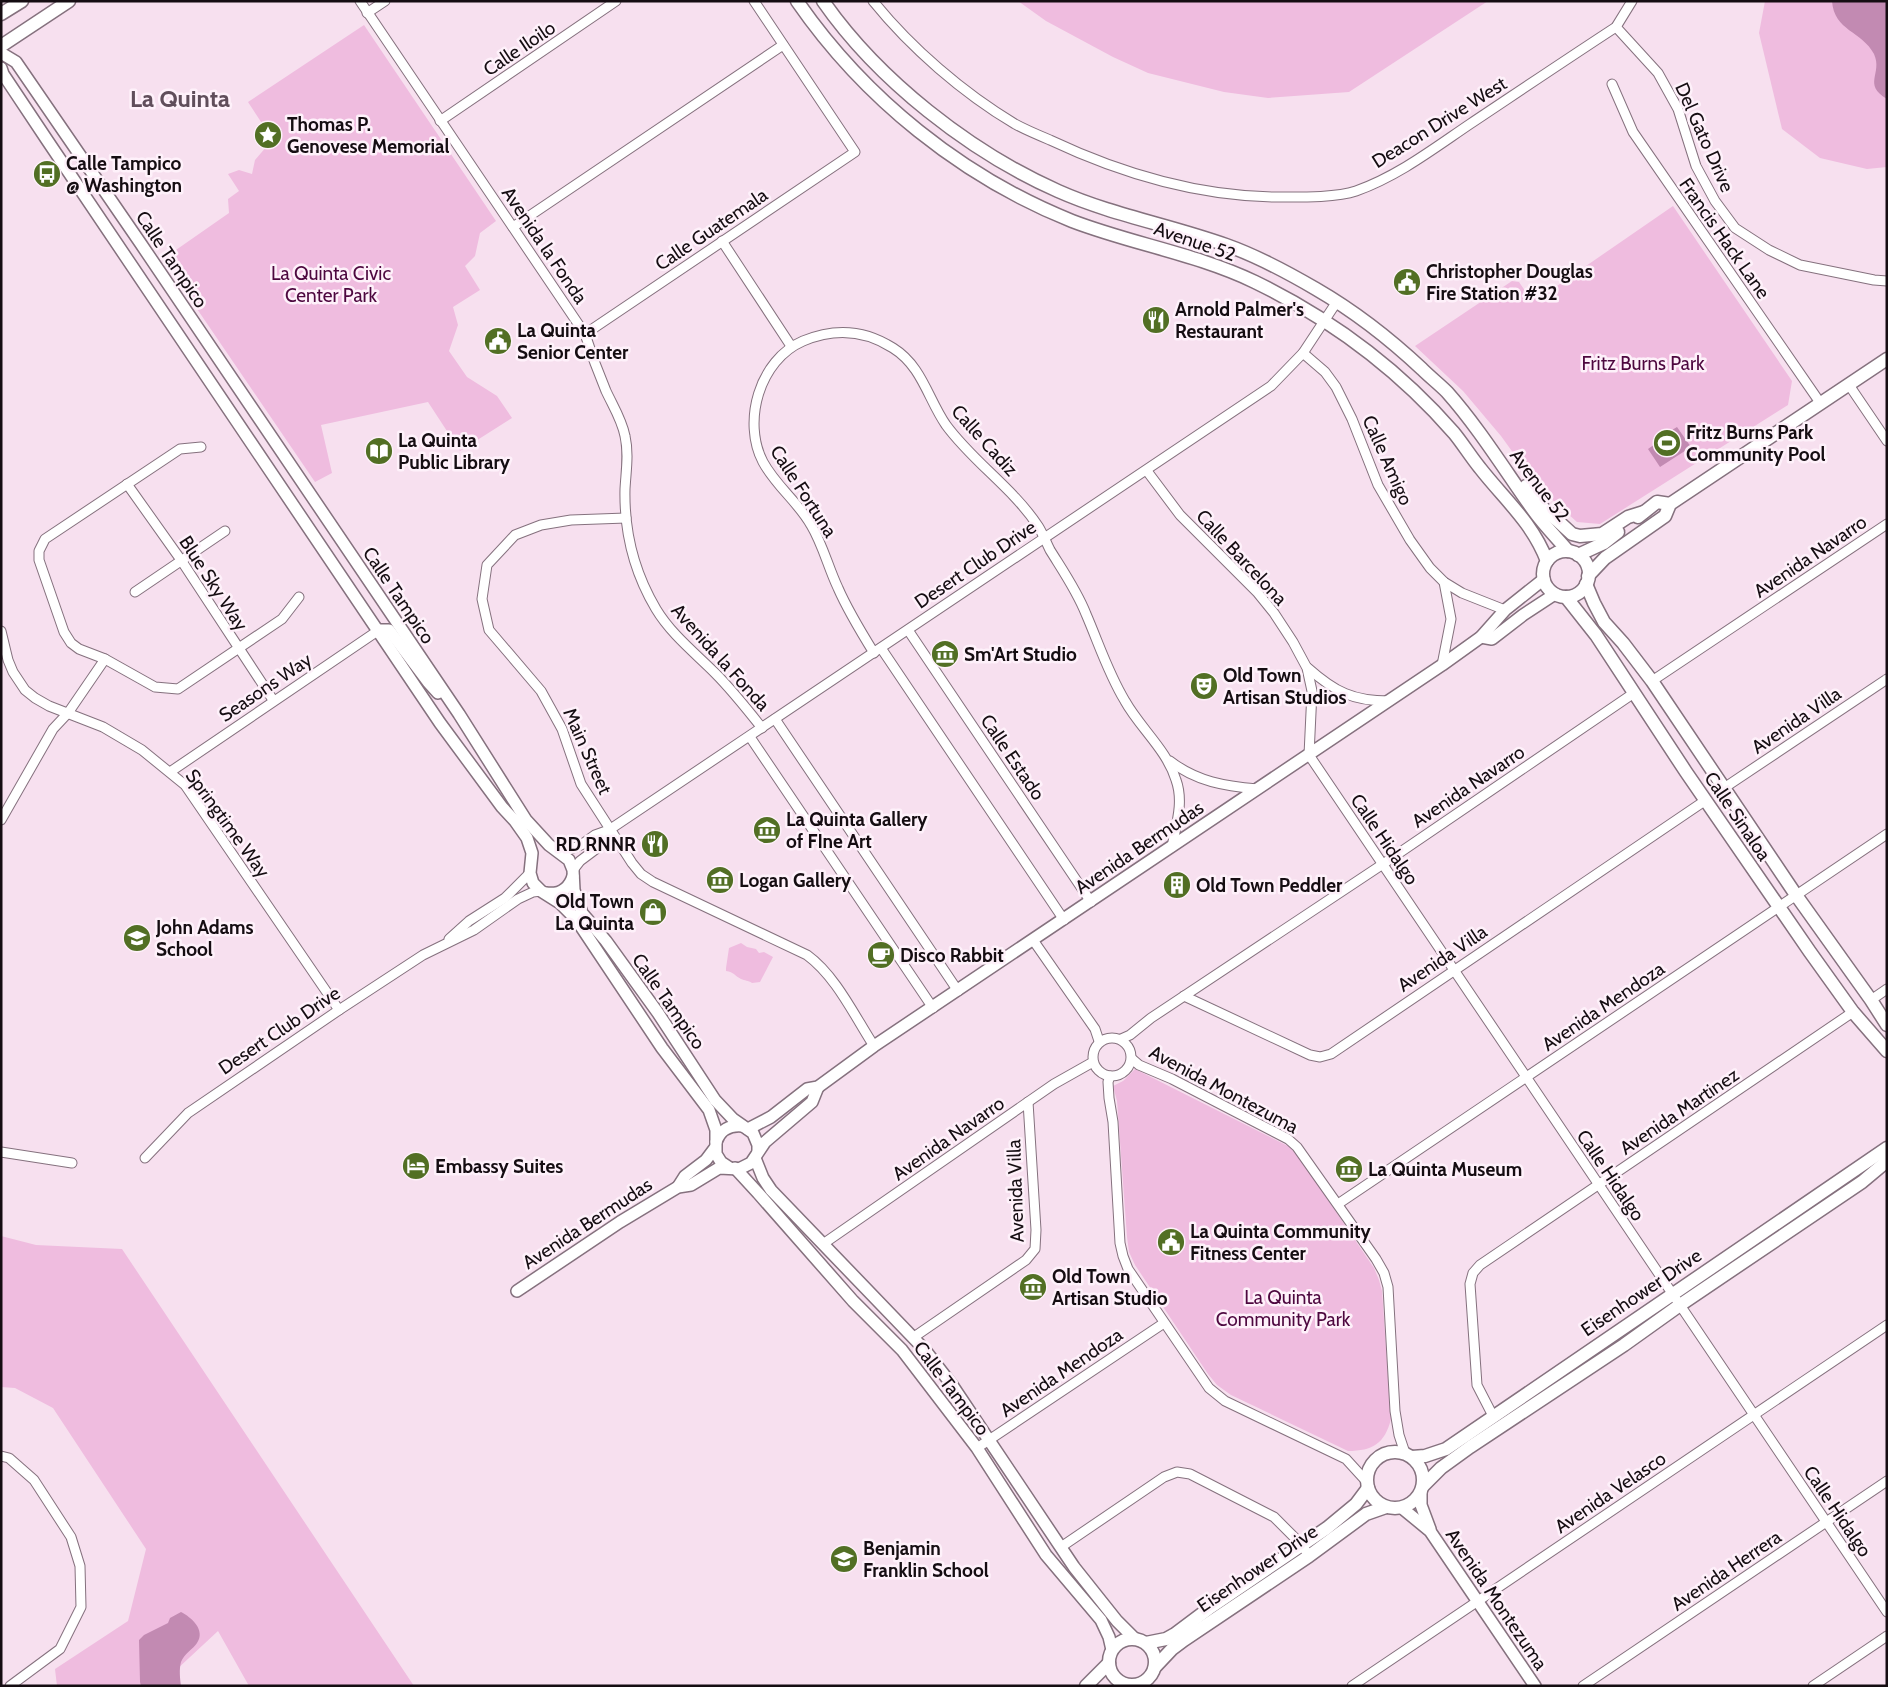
<svg xmlns="http://www.w3.org/2000/svg" width="1888" height="1687" font-family="Cabin,sans-serif">
	<style>
		.green { fill: #efbcdf }
		.water { fill: #c28ab2 }
		.lines { fill: none; stroke-linecap: round; stroke-linejoin: round }
		.minor-casing { stroke: #85717e; stroke-width: 11 }
		.tertiary-casing { stroke: #85717e; stroke-width: 14 }
		.secondary-casing { stroke: #85717e; stroke-width: 15 }
		.minor { stroke: #fff; stroke-width: 9 }
		.tertiary { stroke: #fff; stroke-width: 11 }
		.secondary { stroke: #fff; stroke-width: 12 }
		.labels { text-anchor: middle; stroke-width: 5; stroke-linejoin: round; paint-order: stroke }
		.street-label { font-size: 19px; fill: #150d12; stroke: #fef1fa }
		.poi-label { font-size: 19px; font-weight: bold; fill: #150d12; stroke: #fef1fa; text-anchor: start }
		.park-label { font-size: 19px; fill: #4d073f; stroke: #fef1fa }
		.district-label { font-size: 24px; font-weight: bold; fill: #604e5b; stroke: #fef1fa }
	</style>
	<rect width="100%" height="100%" fill="#f7e0ef"/>
	<g class="green">
		<polygon points="1018,1 1488,1 1349,92 1268,98 1224,92 1148,73 1113,57 1046,21"/>
		<polygon points="1765,1 1887,1 1887,167 1867,169 1820,158 1782,129 1759,33"/>
		<polygon points="364,25 496,221 480,233 475,256 465,266 480,290 453,307 458,325 449,351 467,377 497,396 512,418 460,451 428,402 321,425 332,473 315,482 163,259 229,213 228,199 239,191 228,174 239,170 252,174 255,160 267,146 264,139 269,134 248,102"/>
		<polygon points="1673,206 1792,381 1788,405 1600,524 1577,522 1537,486 1501,436 1463,391 1415,346 1512,281 1519,282 1530,298 1541,297"/>
		<path d="M 741,943 L 747,947 L 756,949 L 759,953 L 764,952 L 773,957 L 760,982 L 752,983 C 748,980 745,981 741,979 C 735,976 734,972 726,971 L 726,968 L 729,948 Z"/>
		<path d="M 1135,1069 L 1290,1147 L 1303,1163 L 1374,1268 L 1379,1280 L 1382,1291 L 1391,1419 C 1385,1443 1373,1451 1348,1451 L 1231,1395 L 1217,1385 L 1208,1374 L 1135,1265 L 1129,1252 L 1127,1237 L 1117,1101 L 1113,1086 L 1123,1081 Z"/>
		<polygon points="1,1236 36,1245 122,1249 414,1686 249,1686 218,1631 175,1671 180,1686 57,1686 55,1669 128,1621 146,1549 53,1408 15,1388 1,1387"/>
	</g>
	<g class="water">
		<path d="M 1832,1 L 1887,1 L 1887,99 C 1862,84 1883,74 1874,54 C 1862,31 1834,31 1832,1 Z"/>
		<polygon points="1677,427 1691,447 1660,467 1648,449 1672,432 1672,430"/>
		<path d="M 181,1612 C 191,1617 206,1630 197,1643 C 193,1649 184,1654 181,1662 C 179,1669 180,1679 181,1686 L 141,1686 L 140,1682 L 139,1640 L 144,1635 L 168,1623 L 170,1618 Z"/>
	</g>
	<g class="lines">
		<defs>
			<g id="minor">
				<path d="M 360,1 L 585,334 C 591,353 598,372 606,391 C 613,406 622,420 625,436 C 629,454 626,471 625,489 C 624,532 634,572 656,609 C 671,634 695,653 715,673 C 732,690 747,709 762,728"/>
				<path d="M 873,1 C 911,48 963,93 1015,124 C 1026,130 1038,135 1050,140 C 1120,173 1197,196 1275,197 C 1297,197 1336,198 1356,191 C 1398,176 1433,149 1470,124 C 1518,92 1567,59 1616,27 L 1632,1"/>
				<polyline points="367,13 385,1"/>
				<polyline points="1616,27 1658,73 1678,109 1696,166 1715,201 1735,228 1769,250 1800,265 1874,280 1887,281"/>
				<polyline points="1612,84 1633,132 1821,404"/>
				<polyline points="440,121 616,1"/>
				<polyline points="513,227 783,45"/>
				<polyline points="722,241 791,346"/>
				<polyline points="585,334 855,152 754,1"/>
				<polyline points="1303,353 1325,372 1336,387 1352,419 1378,485 1410,540 1430,568 1444,582 1462,593 1505,610"/>
				<polyline points="1849,385 1887,441"/>
				<polyline points="201,447 180,449 45,539 39,551 39,560 64,632 71,643 79,649 105,659 155,687 178,689 282,619 299,597"/>
				<polyline points="1147,471 1180,515 1257,592 1274,613 1293,642 1307,668 1312,691 1309,755 1887,1612"/>
				<polyline points="127,484 181,560 273,700"/>
				<path d="M 626,518 L 571,520 L 541,525 L 515,535 L 487,565 L 482,599 L 489,630 L 541,691 L 562,729 L 581,784 L 632,863 L 641,874 L 653,882 L 807,955 C 836,976 855,1017 874,1046"/>
				<polyline points="135,592 225,531"/>
				<polyline points="908,630 1091,902"/>
				<polyline points="1,631 8,660 13,672 25,690 35,698 49,706 103,727 142,750 185,785 339,1010"/>
				<polyline points="881,648 1064,920"/>
				<path d="M 874,653 C 861,632 848,611 838,588 C 828,567 823,545 811,525 C 798,502 776,486 763,462 C 742,422 759,360 803,341 C 834,328 865,330 893,348 C 922,366 928,399 946,425 C 973,462 1013,488 1038,526 C 1043,534 1046,542 1050,550 C 1063,571 1077,591 1086,614 C 1099,644 1108,673 1125,701 C 1140,728 1167,750 1176,780 C 1184,802 1176,825 1172,847"/>
				<polyline points="1442,665 1451,619 1444,582"/>
				<path d="M 1308,668 C 1335,692 1353,701 1389,701"/>
				<polyline points="1652,681 1887,524"/>
				<polyline points="775,719 958,991"/>
				<polyline points="750,737 933,1008"/>
				<path d="M 1170,761 C 1197,782 1225,786 1258,789"/>
				<polyline points="170,772 379,630"/>
				<polyline points="1724,788 1887,679"/>
				<polyline points="1,820 53,729 68,713 105,659"/>
				<polyline points="561,853 581,845 595,835 609,830 1271,386 1303,353 1336,303"/>
				<polyline points="573,870 580,861 604,843 609,830"/>
				<polyline points="449,939 469,921 505,898 530,873"/>
				<polyline points="1033,940 1095,1029 1099,1041"/>
				<polyline points="1184,996 1310,1055 1320,1057 1331,1054 1706,800"/>
				<polyline points="1871,1000 1887,989"/>
				<circle cx="1112" cy="1057" r="19"/>
				<polyline points="1121,1039 1130,1035 1151,1018 1383,864 1634,693"/>
				<polyline points="1132,1059 1139,1065 1172,1079 1288,1139 1297,1147 1376,1259 1384,1273 1388,1287 1395,1411 1399,1435 1405,1453"/>
				<polyline points="1110,1076 1108,1082 1109,1098 1113,1122 1120,1243 1123,1256 1128,1269 1209,1388 1225,1401 1346,1459 1367,1482"/>
				<polyline points="1,1152 72,1163"/>
				<polyline points="145,1158 188,1113 339,1010 423,955 474,930 518,899 533,892 541,891"/>
				<polyline points="1338,1204 1887,834"/>
				<polyline points="823,1244 1054,1084 1093,1062"/>
				<polyline points="914,1337 1026,1260 1035,1249 1036,1230 1028,1102"/>
				<polyline points="1493,1416 1477,1385 1470,1284 1473,1273 1480,1265 1853,1012"/>
				<polyline points="977,1448 1164,1323"/>
				<polyline points="1,1456 9,1458 34,1480 71,1537 80,1566 81,1607 60,1649 10,1686"/>
				<polyline points="1061,1547 1164,1477 1177,1472 1190,1474 1274,1517 1302,1545 1309,1556"/>
				<polyline points="1352,1686 1887,1325"/>
				<polyline points="1583,1686 1887,1481"/>
				<polyline points="1813,1686 1887,1636"/>
			</g>
			<g id="tertiary">
				<polyline points="1,53 16,62 141,244 459,714 526,820 549,845 569,860 573,870 574,890 582,913 606,941 658,1013 715,1100 733,1119 753,1133 758,1145 758,1151"/>
				<polyline points="1,68 3,74 47,140 440,723 502,807 515,821 527,838 532,853 530,873 533,883 541,891 560,903 576,919 662,1048 709,1110 716,1130 716,1154 721,1162 730,1168"/>
				<polyline points="379,630 389,630 428,682 438,693"/>
				<polyline points="1481,637 1492,639 1523,615 1555,594"/>
				<path d="M 546,893 C 560,895 569,889 573,876"/>
				<polyline points="748,1129 771,1117 807,1089 818,1087 874,1046 1442,665 1481,637 1505,610 1544,579"/>
				<path d="M 716,1142 C 720,1130 730,1125 742,1126"/>
				<polyline points="755,1158 763,1178 771,1190 925,1350 952,1385 1074,1567 1117,1621 1134,1638"/>
				<polyline points="735,1168 758,1193 853,1301 902,1350 977,1448 1046,1555 1101,1620 1109,1637 1112,1650"/>
				<polyline points="678,1187 685,1176 706,1160 715,1148"/>
				<polyline points="517,1291 620,1222 678,1187 691,1185 719,1168 739,1169 751,1163 765,1142 812,1102 818,1087"/>
				<polyline points="1421,1493 1421,1505 1430,1529"/>
				<polyline points="1402,1508 1430,1531 1535,1686"/>
			</g>
			<g id="secondary">
				<path d="M 797,1 C 864,98 962,177 1072,221 C 1132,244 1197,254 1255,282 C 1331,319 1399,370 1454,433 C 1463,444 1471,457 1480,468 C 1505,500 1532,522 1547,561"/>
				<path d="M 823,1 C 878,80 970,152 1058,191 C 1112,215 1170,225 1226,245 C 1257,256 1287,272 1316,289 C 1354,311 1390,339 1422,369 C 1430,377 1439,384 1447,392 C 1479,428 1506,472 1534,511 C 1544,525 1557,538 1568,551"/>
				<polyline points="1,14 22,1"/>
				<polyline points="1,46 69,1"/>
				<polyline points="1526,486 1544,509 1559,522 1572,534 1580,536 1602,534 1628,517 1644,512"/>
				<polyline points="1638,517 1657,502 1670,504"/>
				<circle cx="1566" cy="574" r="23"/>
				<polyline points="1578,555 1604,543 1618,532"/>
				<polyline points="1588,576 1605,558 1665,516 1670,504 1887,359"/>
				<polyline points="1586,584 1594,603 1604,622 1623,643 1652,681 1796,895 1871,1000 1887,1025"/>
				<polyline points="1566,597 1596,635 1686,772 1810,952 1853,1012 1887,1051"/>
				<circle cx="1395" cy="1480" r="28"/>
				<polyline points="1412,1457 1425,1456 1446,1449 1887,1148"/>
				<polyline points="1423,1486 1441,1468 1470,1447 1624,1345 1680,1305 1862,1182 1887,1161"/>
				<circle cx="1132" cy="1662" r="23"/>
				<polyline points="1146,1643 1166,1639 1175,1634 1211,1607 1327,1528 1356,1504 1368,1488"/>
				<polyline points="1155,1667 1172,1649 1184,1640 1309,1556 1366,1514 1386,1507"/>
				<polyline points="1086,1686 1109,1663"/>
			</g>
		</defs>
		<use href="#minor" class="minor-casing"/>
		<use href="#tertiary" class="tertiary-casing"/>
		<use href="#secondary" class="secondary-casing"/>
		<use href="#minor" class="minor"/>
		<use href="#tertiary" class="tertiary"/>
		<use href="#secondary" class="secondary"/>
	</g>
	<defs>
		<symbol id="sight-disc" viewBox="-11 -11 22 22"><circle r="9.5" fill="#526f24" stroke="#fef1fa"/><path d="M0-6L1.8-2.2L6-1.7L2.9 1.2L3.7 5.4L0 3.3L-3.7 5.4L-2.9 1.2L-6-1.7L-1.8-2.2Z" fill="#fff"/></symbol>
		<symbol id="bus-disc" viewBox="-11 -11 22 22"><circle r="9.5" fill="#526f24" stroke="#fef1fa"/><path d="M-5-6H5V4H4V6H2V4H-2V6H-4V4H-5ZM-3.5-4V0h7V-4ZM-3.5 1.2v1.5H-2V1.2ZM2 1.2v1.5H3.5V1.2Z" fill="#fff"/></symbol>
		<symbol id="civic-disc" viewBox="-11 -11 22 22"><circle r="9.5" fill="#526f24" stroke="#fef1fa"/><path d="M-.6-6.5H3V-4.5H.6V-3L4-1V1h2V6H-6V1h2V-1L-.6-3ZM-1.2 2.5V6h2.4V2.5Z" fill="#fff"/></symbol>
		<symbol id="restaurant-disc" viewBox="-11 -11 22 22"><circle r="9.5" fill="#526f24" stroke="#fef1fa"/><path d="M-5-6h1v4h1v-4h1v4h1v-4h1v5L-1.5 .5V6h-2V.5L-5-1ZM5-6V6H3V1.5H1.5Q1.5-4 5-6Z" fill="#fff"/></symbol>
		<symbol id="stadium-disc" viewBox="-11 -11 22 22"><circle r="9.5" fill="#526f24" stroke="#fef1fa"/><path d="M0-5a6.5 5 0 1 0 0 10a6.5 5 0 1 0 0-10ZM-3.5-1.8h7v3.6h-7Z" fill="#fff"/></symbol>
		<symbol id="library-disc" viewBox="-11 -11 22 22"><circle r="9.5" fill="#526f24" stroke="#fef1fa"/><path d="M-6-4Q-3-5.5-.7-3.5V5Q-3 3-6 4ZM6-4Q3-5.5 .7-3.5V5Q3 3 6 4Z" fill="#fff"/></symbol>
		<symbol id="museum-disc" viewBox="-11 -11 22 22"><circle r="9.5" fill="#526f24" stroke="#fef1fa"/><path d="M0-6L6-3V-2H-6V-3ZM-5-1h2V3h-2ZM-1-1h2V3h-2ZM3-1h2V3H3ZM-6 4H6V6H-6Z" fill="#fff"/></symbol>
		<symbol id="theatre-disc" viewBox="-11 -11 22 22"><circle r="9.5" fill="#526f24" stroke="#fef1fa"/><path d="M-5-5.5Q0-4 5-5.5V0Q5 5 0 6Q-5 5-5 0ZM-3.3-2.5H-1v1.5H-3.3ZM1-2.5H3.3v1.5H1ZM-2.8 1Q0 5.5 2.8 1Z" fill="#fff"/></symbol>
		<symbol id="building-disc" viewBox="-11 -11 22 22"><circle r="9.5" fill="#526f24" stroke="#fef1fa"/><path d="M-4-6H4V6H1V3H-1V6H-4ZM-2.5-4.3h1.7v1.8h-1.7ZM.8-4.3h1.7v1.8H.8ZM-2.5-1h1.7V.8h-1.7ZM.8-1h1.7V.8H.8Z" fill="#fff"/></symbol>
		<symbol id="shop-disc" viewBox="-11 -11 22 22"><circle r="9.5" fill="#526f24" stroke="#fef1fa"/><path d="M-5-2.5h2.3a2.7 3.5 0 0 1 5.4 0H5L5.5 6h-11ZM-1.5-2.5h3a1.5 2.3 0 0 0-3 0Z" fill="#fff"/></symbol>
		<symbol id="school-disc" viewBox="-11 -11 22 22"><circle r="9.5" fill="#526f24" stroke="#fef1fa"/><path d="M0-5L7-2L0 1L-7-2ZM-4 1L0 2.5L4 1V4Q0 6-4 4Z" fill="#fff"/></symbol>
		<symbol id="cafe-disc" viewBox="-11 -11 22 22"><circle r="9.5" fill="#526f24" stroke="#fef1fa"/><path d="M-5.5-4.5H6V0H3Q3 3.5 0 3.5H-2.5Q-5.5 3.5-5.5 0ZM3-3.2v2h1.7v-2ZM-6 4.5H4V6H-6Z" fill="#fff"/></symbol>
		<symbol id="hotel-disc" viewBox="-11 -11 22 22"><circle r="9.5" fill="#526f24" stroke="#fef1fa"/><path d="M-6-4.5h1.5V1H6V5H4.5V3h-9V5H-6ZM-4 0a1.8 1.8 0 1 1 3.6 0ZM.5 0V-2.5h3Q6-2.5 6 0Z" fill="#fff"/></symbol>
	</defs>
	<g fill-rule="evenodd">
		<use href="#sight-disc" x="252" y="119" width="32" height="32"/>
		<use href="#bus-disc" x="31" y="158" width="32" height="32"/>
		<use href="#civic-disc" x="1391" y="266" width="32" height="32"/>
		<use href="#restaurant-disc" x="1140" y="304" width="32" height="32"/>
		<use href="#civic-disc" x="482" y="325" width="32" height="32"/>
		<use href="#stadium-disc" x="1651" y="427" width="32" height="32"/>
		<use href="#library-disc" x="363" y="435" width="32" height="32"/>
		<use href="#museum-disc" x="929" y="638" width="32" height="32"/>
		<use href="#theatre-disc" x="1188" y="670" width="32" height="32"/>
		<use href="#museum-disc" x="751" y="814" width="32" height="32"/>
		<use href="#restaurant-disc" x="639" y="828" width="32" height="32"/>
		<use href="#museum-disc" x="704" y="864" width="32" height="32"/>
		<use href="#building-disc" x="1161" y="869" width="32" height="32"/>
		<use href="#shop-disc" x="637" y="896" width="32" height="32"/>
		<use href="#school-disc" x="121" y="922" width="32" height="32"/>
		<use href="#cafe-disc" x="865" y="939" width="32" height="32"/>
		<use href="#hotel-disc" x="400" y="1150" width="32" height="32"/>
		<use href="#museum-disc" x="1333" y="1153" width="32" height="32"/>
		<use href="#civic-disc" x="1155" y="1226" width="32" height="32"/>
		<use href="#museum-disc" x="1017" y="1271" width="32" height="32"/>
		<use href="#school-disc" x="828" y="1543" width="32" height="32"/>
	</g>
	<g class="labels">
		<g class="street-label">
			<text transform="translate(519 48) rotate(-34)" y="7">Calle Iloilo</text>
			<text transform="translate(1439 122) rotate(-32)" y="7">Deacon Drive West</text>
			<text transform="translate(1705 137) rotate(66)" y="7">Del Gato Drive</text>
			<text transform="translate(711 229) rotate(-34)" y="7">Calle Guatemala</text>
			<text transform="translate(1725 238) rotate(55)" y="7">Francis Hack Lane</text>
			<text transform="translate(1195 241) rotate(19)" y="7">Avenue 52</text>
			<text transform="translate(545 245) rotate(56)" y="7">Avenida la Fonda</text>
			<text transform="translate(172 259) rotate(56)" y="7">Calle Tampico</text>
			<text transform="translate(985 440) rotate(48)" y="7">Calle Cadiz</text>
			<text transform="translate(1388 460) rotate(66)" y="7">Calle Amigo</text>
			<text transform="translate(1540 485) rotate(53)" y="7">Avenue 52</text>
			<text transform="translate(804 491) rotate(57)" y="7">Calle Fortuna</text>
			<text transform="translate(1810 556) rotate(-34)" y="7">Avenida Navarro</text>
			<text transform="translate(1242 557) rotate(47)" y="7">Calle Barcelona</text>
			<text transform="translate(975 564) rotate(-34)" y="7">Desert Club Drive</text>
			<text transform="translate(214 583) rotate(57)" y="7">Blue Sky Way</text>
			<text transform="translate(399 595) rotate(56)" y="7">Calle Tampico</text>
			<text transform="translate(721 657) rotate(48)" y="7">Avenida la Fonda</text>
			<text transform="translate(265 687) rotate(-34)" y="7">Seasons Way</text>
			<text transform="translate(1796 720) rotate(-34)" y="7">Avenida Villa</text>
			<text transform="translate(588 751) rotate(66)" y="7">Main Street</text>
			<text transform="translate(1013 757) rotate(56)" y="7">Calle Estado</text>
			<text transform="translate(1468 786) rotate(-34)" y="7">Avenida Navarro</text>
			<text transform="translate(1738 816) rotate(56)" y="7">Calle Sinaloa</text>
			<text transform="translate(228 823) rotate(54)" y="7">Springtime Way</text>
			<text transform="translate(1385 839) rotate(56)" y="7">Calle Hidalgo</text>
			<text transform="translate(1139 847) rotate(-34)" y="7">Avenida Bermudas</text>
			<text transform="translate(1442 958) rotate(-34)" y="7">Avenida Villa</text>
			<text transform="translate(669 1001) rotate(55)" y="7">Calle Tampico</text>
			<text transform="translate(1603 1006) rotate(-34)" y="7">Avenida Mendoza</text>
			<text transform="translate(279 1030) rotate(-34)" y="7">Desert Club Drive</text>
			<text transform="translate(1224 1089) rotate(28)" y="7">Avenida Montezuma</text>
			<text transform="translate(1679 1111) rotate(-34)" y="7">Avenida Martinez</text>
			<text transform="translate(948 1138) rotate(-35)" y="7">Avenida Navarro</text>
			<text transform="translate(1611 1175) rotate(56)" y="7">Calle Hidalgo</text>
			<text transform="translate(1015 1191) rotate(-92)" y="7">Avenida Villa</text>
			<text transform="translate(587 1223) rotate(-33)" y="7">Avenida Bermudas</text>
			<text transform="translate(1641 1292) rotate(-34)" y="7">Eisenhower Drive</text>
			<text transform="translate(1061 1372) rotate(-34)" y="7">Avenida Mendoza</text>
			<text transform="translate(952 1388) rotate(53)" y="7">Calle Tampico</text>
			<text transform="translate(1610 1492) rotate(-34)" y="7">Avenida Velasco</text>
			<text transform="translate(1838 1511) rotate(56)" y="7">Calle Hidalgo</text>
			<text transform="translate(1257 1568) rotate(-34)" y="7">Eisenhower Drive</text>
			<text transform="translate(1726 1570) rotate(-34)" y="7">Avenida Herrera</text>
			<text transform="translate(1497 1599) rotate(56)" y="7">Avenida Montezuma</text>
		</g>
		<g class="poi-label">
			<text x="287" y="131">Thomas P.<tspan x="287" dy="22">Genovese Memorial</tspan></text>
			<text x="66" y="170">Calle Tampico<tspan x="66" dy="22">@ Washington</tspan></text>
			<text x="1426" y="278">Christopher Douglas<tspan x="1426" dy="22">Fire Station #32</tspan></text>
			<text x="1175" y="316">Arnold Palmer's<tspan x="1175" dy="22">Restaurant</tspan></text>
			<text x="517" y="337">La Quinta<tspan x="517" dy="22">Senior Center</tspan></text>
			<text x="1686" y="439">Fritz Burns Park<tspan x="1686" dy="22">Community Pool</tspan></text>
			<text x="398" y="447">La Quinta<tspan x="398" dy="22">Public Library</tspan></text>
			<text x="964" y="661">Sm'Art Studio</text>
			<text x="1223" y="682">Old Town<tspan x="1223" dy="22">Artisan Studios</tspan></text>
			<text x="786" y="826">La Quinta Gallery<tspan x="786" dy="22">of FIne Art</tspan></text>
			<text x="636" y="851" text-anchor="end">RD RNNR</text>
			<text x="739" y="887">Logan Gallery</text>
			<text x="1196" y="892">Old Town Peddler</text>
			<text x="634" y="908" text-anchor="end">Old Town<tspan x="634" dy="22">La Quinta</tspan></text>
			<text x="156" y="934">John Adams<tspan x="156" dy="22">School</tspan></text>
			<text x="900" y="962">Disco Rabbit</text>
			<text x="435" y="1173">Embassy Suites</text>
			<text x="1368" y="1176">La Quinta Museum</text>
			<text x="1190" y="1238">La Quinta Community<tspan x="1190" dy="22">Fitness Center</tspan></text>
			<text x="1052" y="1283">Old Town<tspan x="1052" dy="22">Artisan Studio</tspan></text>
			<text x="863" y="1555">Benjamin<tspan x="863" dy="22">Franklin School</tspan></text>
		</g>
		<g class="park-label">
			<text x="331" y="280">La Quinta Civic<tspan x="331" dy="22">Center Park</tspan></text>
			<text x="1643" y="370">Fritz Burns Park</text>
			<text x="1283" y="1304">La Quinta<tspan x="1283" dy="22">Community Park</tspan></text>
		</g>
		<g class="district-label">
			<text x="180" y="107">La Quinta</text>
		</g>
	</g>
	<rect width="1888" height="1687" fill="none" stroke="#150d12" stroke-width="5"/>
</svg>
